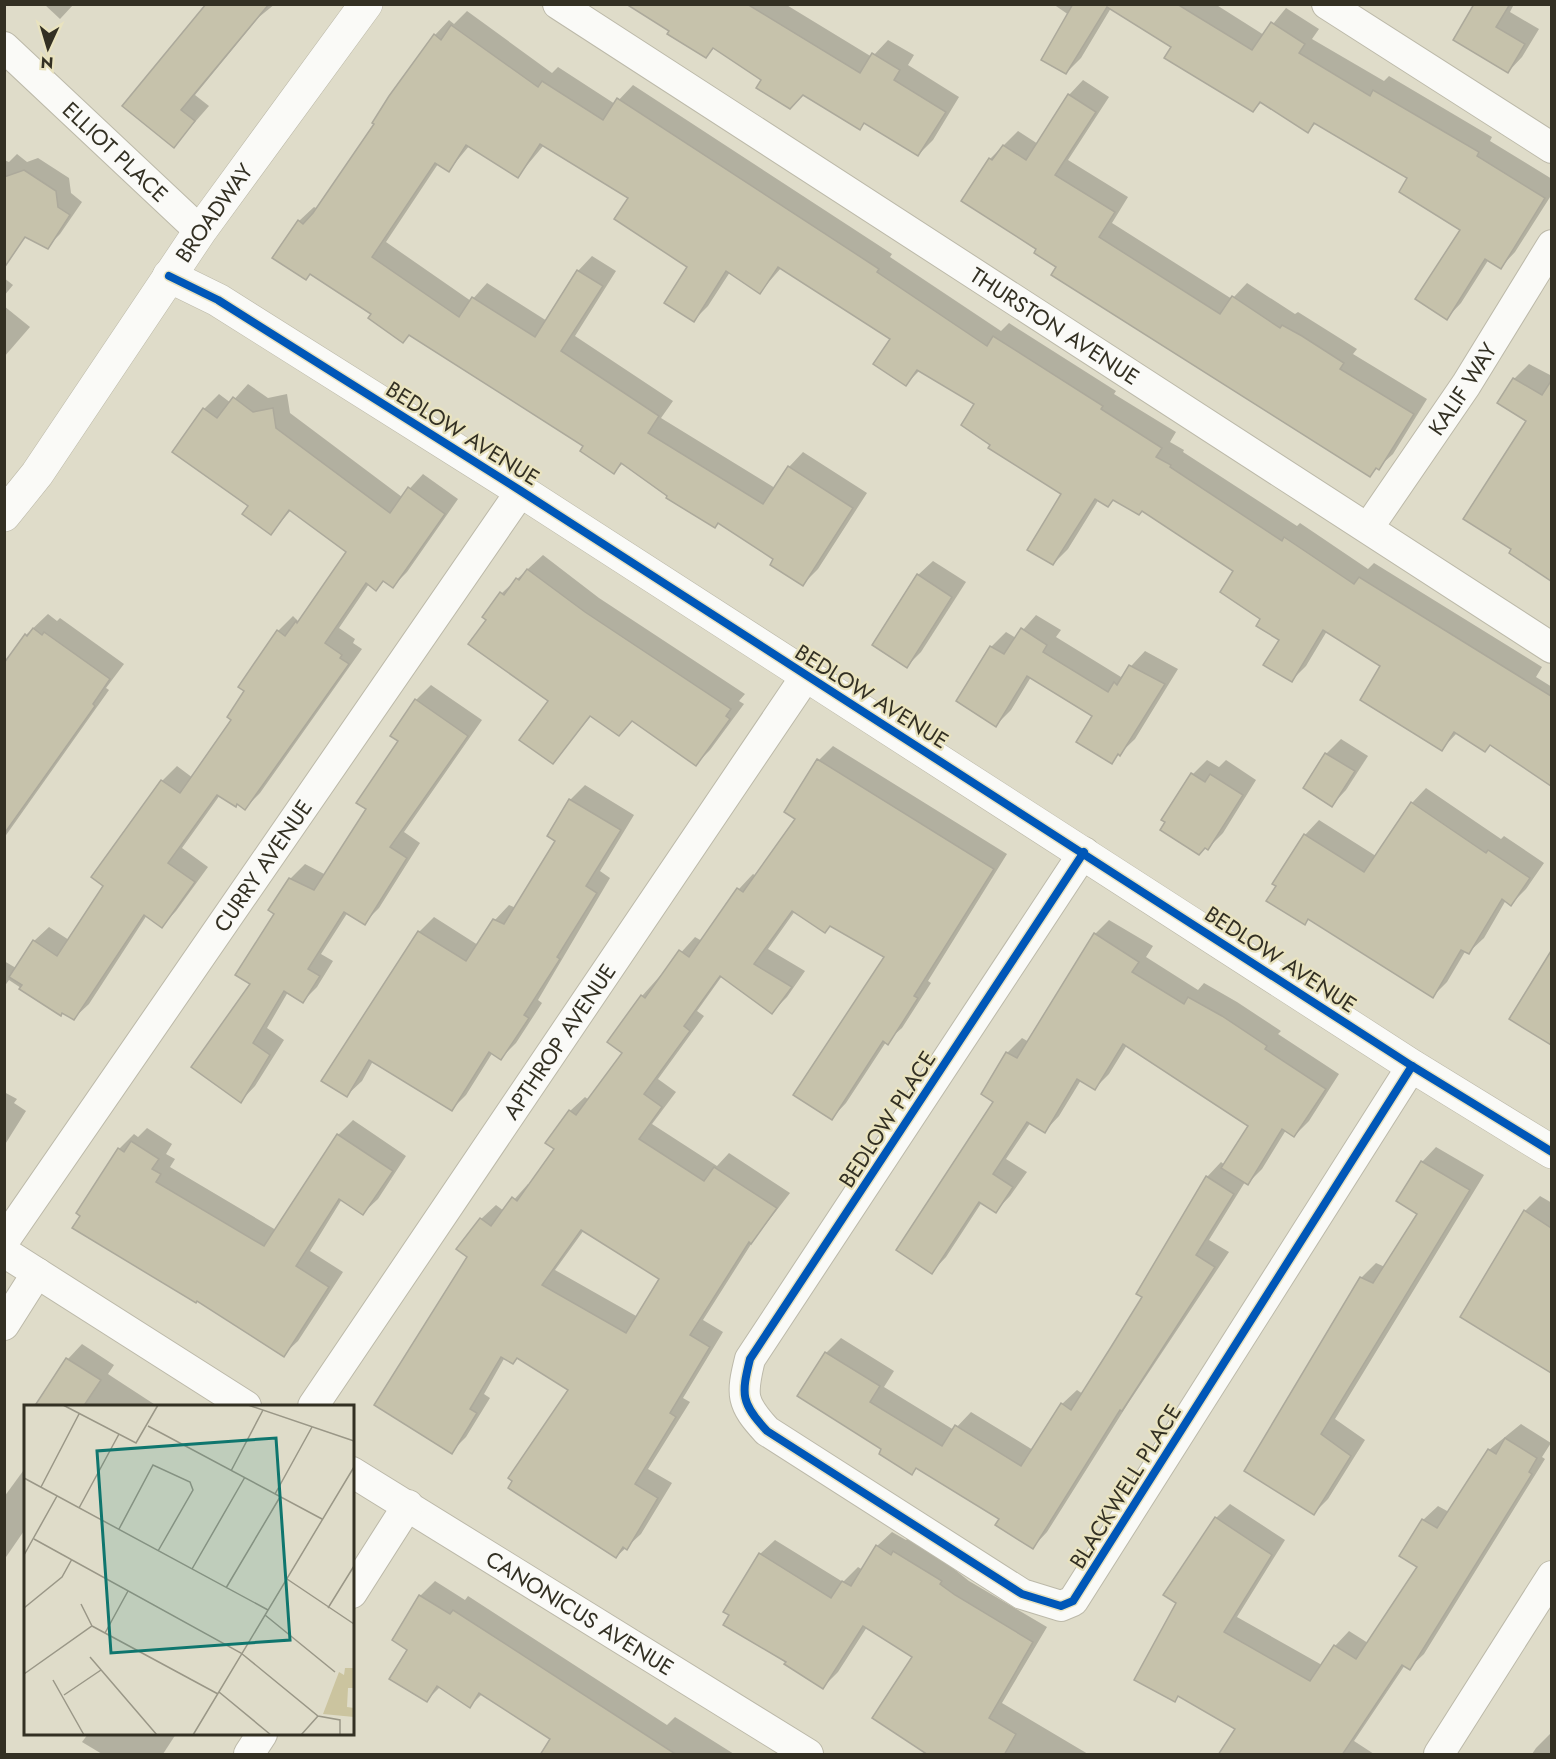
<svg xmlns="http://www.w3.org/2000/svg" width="1556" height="1759" font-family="Jost,sans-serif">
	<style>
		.shadow { fill: #0003; fill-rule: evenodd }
		.building { fill: #c6c2ab; stroke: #aca99b; stroke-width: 1.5; fill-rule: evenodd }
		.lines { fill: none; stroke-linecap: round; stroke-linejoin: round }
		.street-casing { stroke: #bcb9a9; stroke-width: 32 }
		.secondary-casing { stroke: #bcb9a9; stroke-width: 34 }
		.primary-casing { stroke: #bcb9a9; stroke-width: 34 }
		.street { stroke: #fafaf7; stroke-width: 30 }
		.secondary { stroke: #fafaf7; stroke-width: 33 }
		.primary { stroke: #fafaf7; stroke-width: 33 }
		.cycleway-casing { stroke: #e9e3bf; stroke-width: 11 }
		.cycleway { stroke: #0057b8; stroke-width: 8 }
		.labels { text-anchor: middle; stroke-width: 4.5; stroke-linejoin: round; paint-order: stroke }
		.street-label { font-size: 22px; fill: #333023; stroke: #e9e3bf }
		.inset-road { fill: none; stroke: #9a9787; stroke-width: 1.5 }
		.view { fill: #0f766e; fill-opacity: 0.15; stroke: #0f766e; stroke-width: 3 }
		.inset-edge { fill: none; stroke: #333023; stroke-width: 3 }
	</style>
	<rect width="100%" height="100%" fill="#dfdcc9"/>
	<g class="shadow">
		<polygon points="44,4 74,4 60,19"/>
		<polygon points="208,4 275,4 259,17 195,95 209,106 174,146 124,106"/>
		<polygon points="629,4 785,4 872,57 888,40 914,55 908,65 959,97 933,140 918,155 866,122 860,128 804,94 763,80 715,47 706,56 671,30"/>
		<polygon points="1053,4 1215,4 1264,35 1286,8 1319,29 1312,39 1384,81 1389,76 1492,137 1490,141 1552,179 1552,194 1515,252 1501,267 1489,259 1461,303 1447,318 1462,229 1409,178 1316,123 1308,131 1262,102 1253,110 1173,46 1111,8 1081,58 1066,73 1069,15"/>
		<polygon points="1476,4 1514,4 1510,12 1539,29 1522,57 1508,72"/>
		<polygon points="467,11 552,73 558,67 615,104 633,85 892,254 890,257 1001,331 1009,323 1116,391 1114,394 1176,432 1170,442 1184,450 1183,452 1297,526 1300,523 1368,569 1374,563 1542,667 1536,677 1552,687 1552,784 1491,744 1457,733 1442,749 1382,666 1327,631 1306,666 1292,680 1281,639 1262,618 1236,570 1143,510 1114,499 1099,499 1068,549 1053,564 1064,494 992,444 976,404 920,370 906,384 892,338 781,268 760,292 730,272 708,306 694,320 689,267 630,198 544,145 518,176 470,145 449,170 438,164 386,242 471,301 487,283 547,321 578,271 592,256 616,271 575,336 673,401 661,418 775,488 789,467 803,452 867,493 818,569 803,584 775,559 718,522 669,495 623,463 614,472 585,446 410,334 403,341 373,313 311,273 306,278 299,221 314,207 318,209 435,35 449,20 454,24"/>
		<polygon points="1083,80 1109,97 1068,160 1128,197 1112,223 1232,299 1247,283 1295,314 1298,312 1357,349 1353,354 1427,399 1393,454 1370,475 1058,266 1038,249 990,159 1018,131 1038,144 1069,95"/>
		<polygon points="17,154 27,162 38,158 69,178 71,193 82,202 60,234 47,247 26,236 20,243 4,234 4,160 9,162"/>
		<polygon points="4,278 13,285 4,296"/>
		<polygon points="4,306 30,327 4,357"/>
		<polygon points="1529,364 1552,376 1552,388 1541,405 1499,403 1514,379"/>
		<polygon points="248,384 268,398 287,394 290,413 402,497 423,474 458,499 407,572 393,586 385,580 376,589 369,584 339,628 355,639 353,643 362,649 260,793 245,808 220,795 182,848 208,867 176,911 162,926 147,915 89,1004 74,1018 63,1012 60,1014 9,980 4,987 4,961 16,968 34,941 49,927 69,940 105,885 162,781 177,766 193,778 233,719 247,691 240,687 278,631 293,616 298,621 306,614 348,552 291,510 271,533 250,506 174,451 204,409 219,394 231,403"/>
		<polygon points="1524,435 1552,453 1552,578 1511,552"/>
		<polygon points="543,555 599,598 745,694 739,701 744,704 710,750 696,764 633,720 592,715 553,762 550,701 489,620 502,593"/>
		<polygon points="933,561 966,582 921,652 907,666 918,575"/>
		<polygon points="48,614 57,621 60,618 124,664 106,688 109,690 4,838 4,664 26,635"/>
		<polygon points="1036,615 1061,630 1056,637 1121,677 1145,651 1178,669 1135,739 1111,762 1094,716 1031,677 1011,710 996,725 991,647 1006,632 1016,638"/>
		<polygon points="431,685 482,720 404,832 420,843 379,908 364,923 348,912 321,954 333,961 317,987 303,1001 288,992 267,1028 284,1040 255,1086 241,1101 252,984 290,879 305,864 326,875 368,809 400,740 392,735 416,700"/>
		<polygon points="1341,739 1368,756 1346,790 1332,805 1305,788 1326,754"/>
		<path d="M 833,746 L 1007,854 L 928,981 L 931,983 L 902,1028 L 886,1042 L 846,1103 L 832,1118 L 886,957 L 831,925 L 795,911 L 768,949 L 805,971 L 787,997 L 772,1012 L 722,976 L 697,1011 L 704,1016 L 658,1079 L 676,1092 L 652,1124 L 717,1166 L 729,1153 L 790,1193 L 755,1238 L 703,1320 L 723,1332 L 683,1398 L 690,1402 L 648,1469 L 672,1483 L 641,1534 L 616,1557 L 570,1389 L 518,1357 L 505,1357 L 484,1394 L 490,1398 L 466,1437 L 451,1452 L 469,1257 L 481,1219 L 496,1205 L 504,1211 L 528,1184 L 530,1186 L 556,1149 L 570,1111 L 585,1097 L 589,1100 L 624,1053 L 609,1042 L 642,996 L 695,937 L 702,941 L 739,889 L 753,874 L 756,876 L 797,819 L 819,760 ZM 584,1230 L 661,1278 L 638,1317 L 555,1270 Z"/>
		<polygon points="1207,760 1219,767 1226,760 1256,780 1223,833 1208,848 1193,774"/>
		<polygon points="585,785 634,815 600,871 610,878 538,1000 542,1003 516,1043 501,1058 493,1052 466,1095 452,1109 373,1061 362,1081 347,1095 323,1081 420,931 434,917 478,945 495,920 509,905 516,908 557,840 570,800"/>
		<polygon points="1426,788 1501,839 1504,836 1544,863 1526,889 1511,904 1506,900 1484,938 1469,952 1466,950 1447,982 1433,996 1309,918 1304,923 1305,835 1319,820 1376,856 1412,803"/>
		<polygon points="1109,920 1153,946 1146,957 1198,990 1204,983 1237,1002 1281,1031 1278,1034 1339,1074 1309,1121 1294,1136 1286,1130 1262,1169 1248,1183 1245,1182 1209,1240 1229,1252 1129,1402 1047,1532 1033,1547 1001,1519 918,1467 912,1473 884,1449 799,1396 826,1353 841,1338 894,1371 884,1387 954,1430 971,1412 1033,1450 1062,1404 1077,1390 1083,1394 1144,1297 1207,1177 1221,1162 1225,1165 1250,1125 1127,1045 1109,1074 1095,1088 1081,1080 1059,1116 1045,1131 1031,1122 1006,1159 1027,1172 1010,1196 996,1211 982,1202 946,1257 932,1272 995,1101 983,1094 1007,1053 1022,1038 1029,1042 1095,934"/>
		<polygon points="1552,954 1552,1043 1511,1018"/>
		<polygon points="4,1092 17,1099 14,1103 26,1111 4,1146"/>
		<polygon points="353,1120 406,1156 378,1199 363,1213 342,1199 310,1251 343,1272 298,1341 283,1355 78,1213 119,1149 134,1134 138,1137 147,1128 172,1144 166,1154 175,1159 170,1167 276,1230 338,1135"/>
		<polygon points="1436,1147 1484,1175 1335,1419 1365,1440 1328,1499 1314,1513 1246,1471 1361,1278 1376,1263 1385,1267 1420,1214 1422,1162"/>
		<polygon points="1540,1196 1552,1203 1552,1363 1546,1368 1462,1317 1525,1211"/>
		<polygon points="82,1344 114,1365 108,1374 114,1378 157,1406 36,1406 68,1359"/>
		<polygon points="1521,1424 1551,1443 1542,1457 1545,1459 1424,1654 1409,1668 1405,1665 1354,1741 1374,1754 1236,1754 1237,1728 1180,1695 1175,1700 1178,1602 1216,1518 1230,1504 1285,1540 1237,1617 1322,1665 1335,1646 1349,1631 1368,1643 1419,1566 1423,1520 1438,1506 1449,1512 1489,1450"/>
		<polygon points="26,1467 26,1528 4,1560 4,1497"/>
		<polygon points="892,1532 906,1540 909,1537 956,1566 954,1569 969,1581 1047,1627 1002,1703 1088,1754 931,1754 914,1656 867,1627 838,1672 823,1687 760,1554 775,1540 843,1582 858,1567 863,1570 877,1546"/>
		<polygon points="435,1581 465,1600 468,1596 667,1725 675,1717 734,1754 549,1754 552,1739 483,1693 470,1706 440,1687 427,1700 409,1649 420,1596"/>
		<polygon points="1551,1733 1552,1754 1532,1754 1536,1748"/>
		<polygon points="88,1734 176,1734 163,1754 102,1754 82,1742"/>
	</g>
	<g class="building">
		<polygon points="206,4 269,4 181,110 195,121 174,148 122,106"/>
		<polygon points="626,4 747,4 860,73 872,53 900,70 894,80 946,112 918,156 864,123 860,130 803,95 790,109 756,88 761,80 713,48 706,58 667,34 669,31"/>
		<polygon points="1073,4 1177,4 1252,50 1271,22 1305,44 1299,53 1370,96 1373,90 1443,131 1479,152 1477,156 1545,198 1501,269 1485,259 1447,320 1415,299 1460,230 1399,192 1407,178 1314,123 1308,133 1260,102 1253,112 1164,58 1171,47 1107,7 1066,74 1041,60"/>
		<polygon points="1474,4 1510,4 1496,27 1525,44 1508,73 1453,40"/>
		<polygon points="451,25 538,87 542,81 603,120 617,98 879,269 877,272 987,346 993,336 1103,406 1101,409 1162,448 1156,457 1171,465 1170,467 1282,541 1284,537 1354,584 1359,577 1551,696 1551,786 1490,745 1485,752 1454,732 1442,751 1360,700 1380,666 1323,630 1292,682 1263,665 1279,640 1256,626 1260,619 1220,592 1233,571 1142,511 1139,515 1113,500 1108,507 1095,499 1053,565 1027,550 1061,494 988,448 990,445 961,425 974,404 917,370 906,386 873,364 890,339 778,267 760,294 726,271 694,322 664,303 687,267 614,219 628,198 540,144 518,178 466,145 449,172 435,163 372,257 459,317 472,297 535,337 577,270 603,286 561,351 659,416 648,433 763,504 788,466 853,508 803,586 770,565 773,559 718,523 715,528 666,498 667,496 621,463 614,474 580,451 583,446 409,335 403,343 368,318 371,314 310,274 306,280 272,258 298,220 303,224 313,213 374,124 372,123 389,96 434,34 441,40"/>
		<polygon points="1068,94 1096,112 1055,175 1115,212 1099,237 1220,314 1232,296 1280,328 1282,325 1302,336 1344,363 1340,369 1414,414 1379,470 1376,468 1370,477 1051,275 1056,267 1034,253 1036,249 961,201 989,158 992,160 1003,145 1026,160"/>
		<polygon points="24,170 56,191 58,207 70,215 48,249 25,237 4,268 4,177"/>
		<polygon points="1513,378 1542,395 1551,381 1551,581 1509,553 1511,549 1463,519 1526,421 1497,403"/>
		<polygon points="233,397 253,412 273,408 276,428 390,513 408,487 445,514 393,588 383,581 376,591 366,583 325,643 342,655 340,658 349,664 245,810 237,804 236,807 217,795 168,863 195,882 162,928 144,915 74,1020 62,1013 61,1016 19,989 22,985 9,977 33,940 57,956 103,886 91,877 161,780 180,793 231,720 227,717 244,691 238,687 277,630 285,636 296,621 297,623 346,552 289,510 271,535 242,514 248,506 172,452 203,408 217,418"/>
		<polygon points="527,569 585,612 731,709 726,716 730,719 696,766 632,721 619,736 590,716 553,764 519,740 548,701 468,644 486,620 482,617 500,592 504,595 516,578 519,580"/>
		<polygon points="917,574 952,597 907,668 872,645"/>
		<polygon points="33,628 42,635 44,632 110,679 93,704 95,706 4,834 4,663 25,634 27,636"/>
		<polygon points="1021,628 1047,645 1043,652 1108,692 1114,682 1117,685 1129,665 1165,684 1120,756 1118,754 1112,764 1076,742 1092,716 1027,676 996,727 956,701 990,646 1004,654"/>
		<polygon points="415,699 468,736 390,847 407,858 365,925 344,912 308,969 320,976 303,1003 284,991 253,1043 270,1055 241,1103 191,1067 250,984 235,975 274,914 268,910 289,878 314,890 366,809 356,803 398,741 390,736"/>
		<polygon points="1325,753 1355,771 1332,807 1303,788"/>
		<path d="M 817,759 L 994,869 L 914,996 L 918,998 L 888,1045 L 883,1041 L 832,1120 L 793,1095 L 884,957 L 830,926 L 825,933 L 792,911 L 754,964 L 792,987 L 772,1014 L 720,976 L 684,1026 L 690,1031 L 644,1094 L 662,1107 L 639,1139 L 704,1181 L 714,1167 L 777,1208 L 751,1244 L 749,1242 L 690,1335 L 710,1347 L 670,1413 L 676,1417 L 635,1484 L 658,1498 L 627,1550 L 623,1547 L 616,1558 L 508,1488 L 512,1481 L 508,1478 L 568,1390 L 517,1358 L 513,1364 L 501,1357 L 470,1409 L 477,1413 L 452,1454 L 374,1405 L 467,1257 L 456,1249 L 480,1218 L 491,1226 L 512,1197 L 517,1201 L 554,1149 L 545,1143 L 569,1110 L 576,1115 L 622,1053 L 607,1042 L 641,995 L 645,998 L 679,950 L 689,957 L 737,888 L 743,892 L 795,819 L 784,812 ZM 581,1230 L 659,1279 L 626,1333 L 542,1285 Z"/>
		<polygon points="1191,773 1205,782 1210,774 1243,795 1208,850 1205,848 1199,855 1160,830 1165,822 1161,820"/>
		<polygon points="569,799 621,830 586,886 597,893 557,957 560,959 524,1015 529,1018 501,1060 489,1052 452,1111 369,1060 347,1097 321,1081 418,931 466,961 493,919 504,924 555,841 547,836"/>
		<polygon points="1411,802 1486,853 1488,850 1530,878 1511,906 1502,899 1469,954 1461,950 1433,998 1308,919 1305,925 1266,901 1276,886 1272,884 1304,834 1364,872"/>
		<polygon points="1094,933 1139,962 1132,972 1184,1004 1188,997 1222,1016 1267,1046 1265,1049 1326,1089 1294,1137 1282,1129 1248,1185 1221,1168 1248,1126 1123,1044 1095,1090 1077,1079 1045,1133 1027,1122 993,1174 1013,1187 996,1213 979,1202 932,1274 896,1250 993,1102 981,1094 1006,1052 1017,1058"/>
		<polygon points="1551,951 1551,1045 1509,1019"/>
		<polygon points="337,1134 393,1171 363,1215 339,1199 296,1266 329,1287 284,1357 197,1301 196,1303 72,1228 80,1216 76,1213 118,1148 124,1152 131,1141 159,1159 152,1169 161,1174 156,1182 264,1246"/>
		<polygon points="1421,1161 1470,1190 1321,1434 1351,1456 1314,1515 1244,1471 1360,1277 1373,1283 1417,1214 1396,1201"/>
		<polygon points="1206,1176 1234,1194 1196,1255 1215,1267 1122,1411 1120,1410 1033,1549 995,1525 999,1519 916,1468 912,1475 879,1454 881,1449 797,1396 825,1352 880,1386 870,1402 942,1446 955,1425 1021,1466 1061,1403 1071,1410 1111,1347 1142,1297 1136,1294"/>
		<polygon points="1524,1210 1551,1228 1551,1373 1460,1317"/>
		<polygon points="66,1358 101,1380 83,1407 34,1407"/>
		<polygon points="1505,1438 1537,1458 1529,1472 1532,1474 1410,1670 1402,1665 1342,1755 1218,1755 1235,1729 1178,1696 1175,1702 1134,1680 1176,1603 1163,1595 1215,1517 1272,1555 1224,1632 1310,1681 1334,1645 1356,1659 1417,1567 1399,1556 1422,1519 1437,1528 1488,1449 1496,1454"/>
		<polygon points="876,1545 891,1555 893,1551 942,1581 940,1584 955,1595 1033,1642 989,1718 1016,1734 1004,1755 928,1755 872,1718 912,1657 863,1626 823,1689 784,1664 786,1662 723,1625 729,1615 723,1612 759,1553 831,1598 842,1581 851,1586"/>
		<polygon points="419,1595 450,1614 453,1610 677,1755 540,1755 550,1739 479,1693 470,1708 437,1686 427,1702 389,1679 407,1650 392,1640"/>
	</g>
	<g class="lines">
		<defs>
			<g id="street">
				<path id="s1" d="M 558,4 L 1552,648"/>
				<polyline points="1327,4 1552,148"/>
				<path id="s2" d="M 4,47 L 200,231"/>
				<path id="s3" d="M 1368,528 L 1466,385 L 1552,245"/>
				<path d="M 1084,852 L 750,1359 C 741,1395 741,1403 767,1431 L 1022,1594 L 1061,1606 L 1073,1601 L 1412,1066"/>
				<path id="s4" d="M 4,1241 L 521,491"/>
				<polyline points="4,1252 246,1406"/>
				<polyline points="4,1325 37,1273"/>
				<path id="s5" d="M 313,1406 L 806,676"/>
				<path id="s6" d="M 352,1472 L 808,1754"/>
				<polyline points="352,1593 408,1505"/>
				<polyline points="249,1754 262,1734"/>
				<polyline points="1439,1754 1552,1576"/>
			</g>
			<polyline id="secondary" points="169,276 218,300 521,491 1412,1066 1552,1152"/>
			<g id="primary">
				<path id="s7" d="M 4,515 L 37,474 L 200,231 L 366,4"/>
			</g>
		</defs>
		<use href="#street" class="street-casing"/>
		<use href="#secondary" class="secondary-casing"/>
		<use href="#primary" class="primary-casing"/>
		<use href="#street" class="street"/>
		<use href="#secondary" class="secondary"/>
		<use href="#primary" class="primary"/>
		<defs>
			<g id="cycleway">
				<polyline points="169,276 218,300 521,491 1412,1066 1552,1152"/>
				<path d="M 1084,852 L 750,1359 C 741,1395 741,1403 767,1431 L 1022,1594 L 1061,1606 L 1073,1601 L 1412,1066"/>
			</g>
		</defs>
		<use href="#cycleway" class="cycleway-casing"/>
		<use href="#cycleway" class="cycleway"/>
	</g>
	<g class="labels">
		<g class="street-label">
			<text dy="8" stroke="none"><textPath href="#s2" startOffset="153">ELLIOT PLACE</textPath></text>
			<text dy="8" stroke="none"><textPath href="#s7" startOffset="368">BROADWAY</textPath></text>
			<text dy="8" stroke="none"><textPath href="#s1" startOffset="592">THURSTON AVENUE</textPath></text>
			<text dy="8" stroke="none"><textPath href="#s3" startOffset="168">KALIF WAY</textPath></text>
			<text transform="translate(463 433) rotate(32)" y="8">BEDLOW AVENUE</text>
			<text transform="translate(872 696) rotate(32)" y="8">BEDLOW AVENUE</text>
			<text dy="8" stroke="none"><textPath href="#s4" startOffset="456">CURRY AVENUE</textPath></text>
			<text transform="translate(1281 959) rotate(33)" y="8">BEDLOW AVENUE</text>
			<text dy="8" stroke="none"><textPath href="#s5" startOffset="440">APTHROP AVENUE</textPath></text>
			<text transform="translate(887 1119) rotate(-57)" y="8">BEDLOW PLACE</text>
			<text transform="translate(1125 1486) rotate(-58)" y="8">BLACKWELL PLACE</text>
			<text dy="8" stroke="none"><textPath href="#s6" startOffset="268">CANONICUS AVENUE</textPath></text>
		</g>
	</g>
	<g transform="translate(24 1405)">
		<rect width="330" height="330" fill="#dfdcc9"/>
		<path d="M 321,263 L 330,263 L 330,283 L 324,283 L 323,302 L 330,303 L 330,312 L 299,309 L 315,267 L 320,270 Z" fill="#cbc49f"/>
		<path class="inset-road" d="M 39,0 L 112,38 L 134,0M 224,0 L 330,36M 124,21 L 298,114M 207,66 L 239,5M 0,73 L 244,205M 17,82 L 55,9M 251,89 L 288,22M 55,103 L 95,29M 95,124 L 129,60 L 166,77 L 169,85 L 134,146M 10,134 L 217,248 L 294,311 L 316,315 L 316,330M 0,150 L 33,91M 168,164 L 221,72M 263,174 L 330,219M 202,183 L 256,92M 57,199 L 68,221M 0,203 L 38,172 L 48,154M 304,203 L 330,161M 241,210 L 311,267M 81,228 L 104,186M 66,252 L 133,330M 0,269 L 68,221 L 194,289M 29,275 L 60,330M 195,287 L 247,330M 40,290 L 77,265M 169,330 L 330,62M 277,330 L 294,311"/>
		<path class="view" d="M 252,33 L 266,235 L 87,248 L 73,46 Z"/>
		<rect width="330" height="330" class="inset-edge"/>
	</g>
	<rect width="1556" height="1759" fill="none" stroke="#333023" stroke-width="12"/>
	<g transform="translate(48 48) rotate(184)" stroke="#e9e3bf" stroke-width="4.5" paint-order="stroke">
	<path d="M0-4.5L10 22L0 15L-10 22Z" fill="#333023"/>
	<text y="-9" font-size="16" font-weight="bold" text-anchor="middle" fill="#333023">N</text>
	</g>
</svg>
